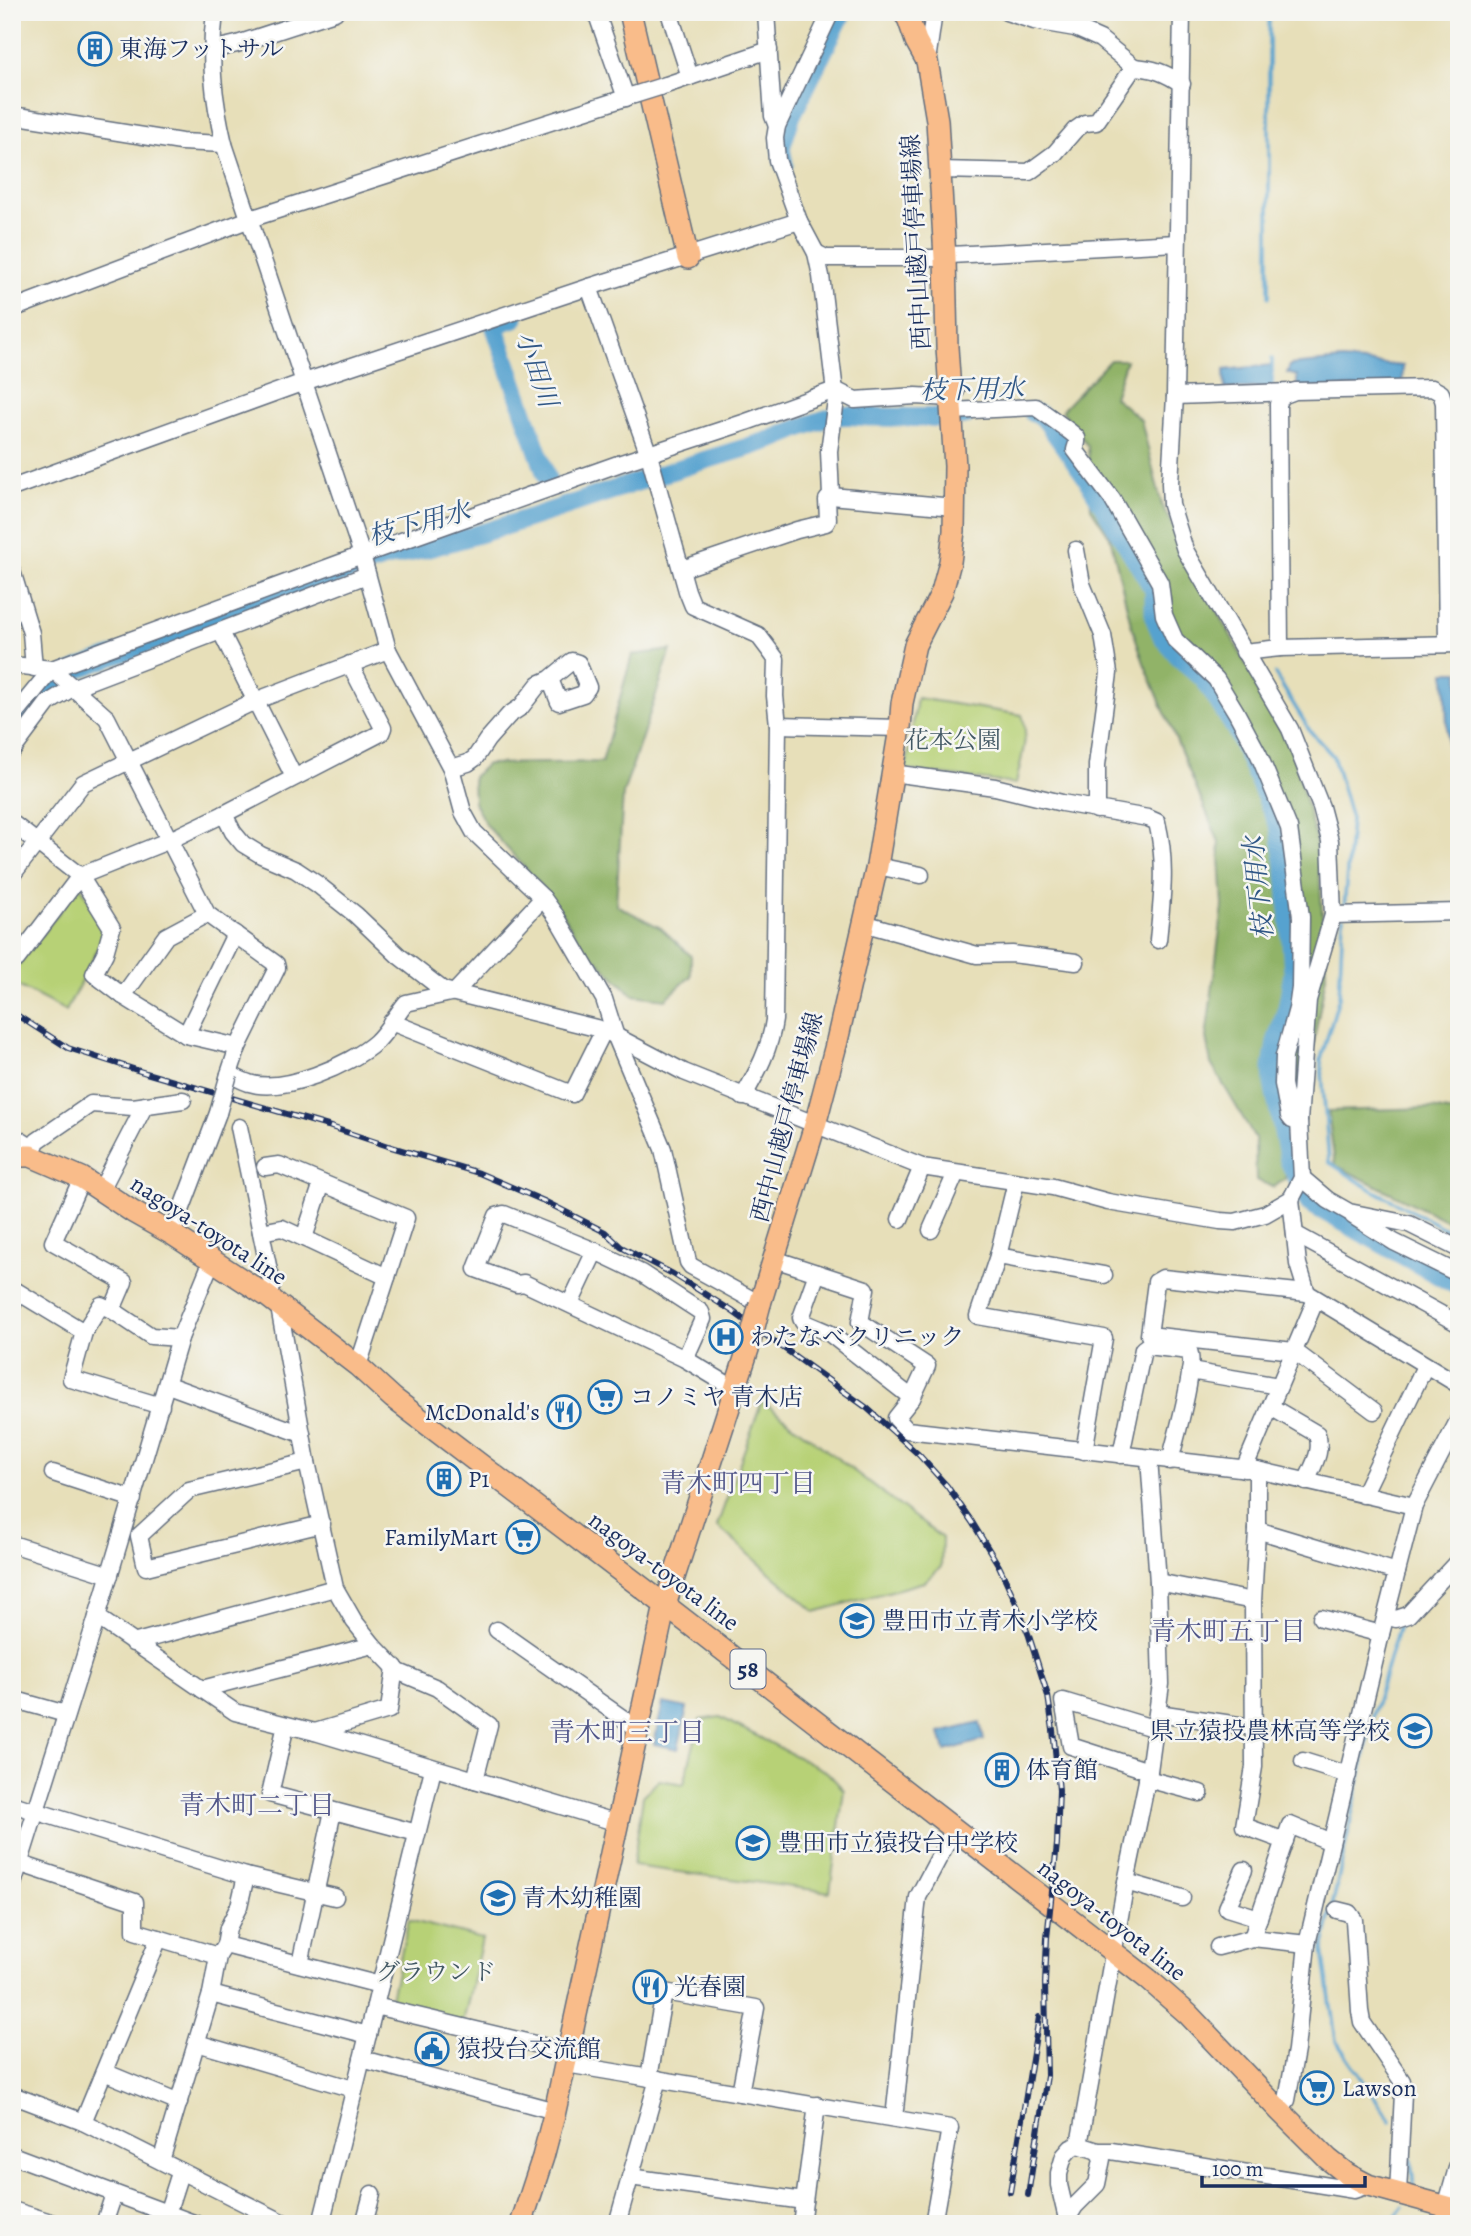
<svg xmlns="http://www.w3.org/2000/svg" width="1471" height="2236" font-family="Alegreya,'Noto Serif JP',serif">
	<style>
		.green { fill: #b7d176; stroke: #69806a; stroke-width: 2 }
		.forest { fill: #91b367; stroke: #567162; stroke-width: 2 }
		.water { fill: #57a2cf; stroke: #396896; stroke-width: 2 }
		.lines { fill: none; stroke-linecap: round; stroke-linejoin: round }
		.stream { stroke: #57a2cf; stroke-width: 3.5 }
		.river { stroke: #57a2cf; stroke-width: 19 }
		.minor-casing { stroke: #626d7e; stroke-width: 19 }
		.major-casing { stroke: #626d7e; stroke-width: 24 }
		.minor { stroke: #fff; stroke-width: 16 }
		.major { stroke: #f9bc8a; stroke-width: 21 }
		.rail-casing { stroke: #1b2f5e; stroke-width: 6 }
		.rail { stroke: #f6f6f2; stroke-width: 3.5; stroke-dasharray: 10; stroke-linecap: butt }
		.minor-bridge-casing { stroke: #626d7e; stroke-width: 19; stroke-linecap: butt }
		.major-bridge-casing { stroke: #626d7e; stroke-width: 24; stroke-linecap: butt }
		.minor-bridge { stroke: #fff; stroke-width: 16 }
		.major-bridge { stroke: #f9bc8a; stroke-width: 21 }
		.labels { text-anchor: middle; stroke-width: 5; stroke-linejoin: round; paint-order: stroke }
		.shield { fill: #f6f6f2; stroke: #5d6b8a; stroke-width: 2 }
		.shield-label { font-size: 23px; font-weight: bold; fill: #1b2f5e }
		.poi-label { font-size: 24px; fill: #1b2f5e; stroke: #f6f6f2; text-anchor: start }
		.street-label { font-size: 24px; fill: #1b2f5e; stroke: #f6f6f2 }
		.park-label { font-size: 24px; fill: #425864; stroke: #f6f6f2 }
		.water-label { font-size: 26px; font-style: italic; fill: #305786; stroke: #f6f6f2 }
		.neighbourhood-label { font-size: 26px; fill: #515689; stroke: #f6f6f2 }
	</style>
	<rect width="100%" height="100%" fill="#f6f6f2"/>
	<filter id="ink" filterUnits="userSpaceOnUse"><feTurbulence type="fractalNoise" baseFrequency=".0143" numOctaves="2"/><feDisplacementMap in="SourceGraphic" scale="14" xChannelSelector="R" yChannelSelector="G"/><feConvolveMatrix kernelMatrix="1 2 1 2 8 2 1 2 1" color-interpolation-filters="sRGB"/></filter>
	<filter id="wash" filterUnits="userSpaceOnUse"><feTurbulence type="fractalNoise" baseFrequency=".00686" numOctaves="4" result="noise"/><feDisplacementMap in="SourceGraphic" scale="28" xChannelSelector="R" yChannelSelector="G"/><feGaussianBlur stdDeviation="1.57" result="paint"/><feColorMatrix in="noise" values="0 0 0 0 0 0 0 0 0 0 0 0 0 0 0 0 0 1.4 0 .05"/><feComposite in="paint" operator="in"/></filter>
	<g filter="url(#wash)">
		<rect width="100%" height="100%" fill="#e7dfb9"/>
		<g class="green">
			<path d="M 917,698 L 1022,715 C 1030,736 1020,762 1016,784 L 906,770 Z"/>
			<polygon points="80,885 107,931 66,1011 12,983 12,973"/>
			<polygon points="762,1401 942,1538 941,1567 924,1582 815,1612 717,1526"/>
			<polygon points="720,1717 827,1772 844,1790 830,1892 633,1866 643,1796 659,1780 684,1784 700,1720"/>
			<polygon points="409,1920 482,1939 463,2023 389,2006"/>
		</g>
		<g class="forest">
			<polygon points="1110,360 1126,360 1114,397 1141,420 1162,506 1292,751 1315,836 1320,880 1326,976 1296,1136 1285,1179 1274,1187 1256,1180 1255,1138 1211,1064 1206,1038 1223,906 1219,842 1144,663 1131,624 1110,537 1091,508 1088,447 1062,410"/>
			<polygon points="671,650 623,794 616,905 661,928 691,956 691,976 666,999 633,995 584,948 563,915 535,879 486,825 474,803 473,777 487,764 602,762 632,655"/>
			<polygon points="1431,1108 1459,1113 1459,1227 1335,1165 1328,1111"/>
		</g>
		<g class="water">
			<polygon points="1342,360 1403,366 1402,387 1297,388 1297,376 1287,373 1290,365"/>
			<polygon points="1271,365 1272,387 1225,389 1224,370"/>
			<polygon points="1445,672 1459,672 1459,752 1448,752"/>
			<polygon points="663,1703 687,1708 678,1749 654,1744"/>
			<polygon points="980,1723 984,1740 945,1751 940,1733"/>
		</g>
		<g class="lines">
			<g class="stream">
				<polyline points="1269,12 1269,297"/>
				<polyline points="1272,385 1272,359"/>
				<polyline points="1275,674 1310,731 1333,756 1351,819 1344,910"/>
				<polyline points="1343,918 1339,997 1321,1059 1329,1162 1367,1187 1459,1236"/>
				<polyline points="1391,2121 1336,2041 1323,1950 1374,1711 1399,1625"/>
				<polyline points="1409,2147 1414,2185"/>
				<polyline points="1389,2224 1403,2207"/>
			</g>
			<g class="river">
				<polyline points="784,164 781,148 791,117 843,12"/>
				<polyline points="515,318 494,325 548,481"/>
				<polyline points="1033,413 1041,415 1047,422 1086,477 1154,590 1154,617 1162,636 1179,657 1204,679 1236,730 1280,829 1287,883 1293,973 1287,1008 1276,1042 1272,1068 1273,1083 1289,1161 1309,1203 1459,1287"/>
				<path d="M 12,726 C 34,698 51,681 83,667 L 382,559 C 498,534 608,489 722,455 C 739,450 756,445 773,439 C 794,431 815,420 838,416 C 850,414 863,417 875,417 C 905,417 936,419 965,416"/>
			</g>
		</g>
	</g>
	<g filter="url(#ink)">
		<g class="lines">
			<defs>
				<g id="minor">
					<path d="M 215,12 C 209,59 213,97 224,144 L 362,555 L 388,650 L 451,768 L 463,812 L 474,832 L 543,898 L 556,916 L 604,999 L 616,1037 L 663,1149 L 688,1262 L 691,1266 L 760,1304"/>
					<polyline points="596,12 626,98"/>
					<polyline points="669,12 690,77"/>
					<polyline points="766,12 773,116 777,126"/>
					<polyline points="1006,12 1034,21 1075,28 1100,39 1134,67"/>
					<polyline points="211,50 237,44 335,12"/>
					<polyline points="927,61 934,12"/>
					<polyline points="666,85 769,50"/>
					<polyline points="12,115 181,142 224,144"/>
					<path d="M 940,170 L 1029,172 L 1055,153 L 1075,130 L 1085,123 L 1096,122 L 1134,67 C 1153,68 1166,73 1182,84"/>
					<polyline points="816,253 826,258 945,258 950,255 1177,243"/>
					<path d="M 589,287 L 649,455 L 687,591 L 693,606 L 758,635 L 776,659 L 775,696 L 778,725 L 774,1020 C 770,1049 758,1071 743,1097"/>
					<polyline points="12,309 250,219 634,95"/>
					<polyline points="1175,396 1291,392"/>
					<path d="M 951,411 L 1036,407 C 1042,412 1076,435 1077,438 C 1078,442 1076,446 1075,450 L 1112,499 L 1160,583 L 1164,615 L 1175,640 L 1216,679 L 1236,712 L 1259,755 L 1289,828 L 1301,917 L 1300,988 L 1297,1009 L 1284,1056 L 1283,1084 L 1289,1116 L 1292,1120 L 1299,1121"/>
					<polyline points="12,488 304,382 589,287 799,221"/>
					<polyline points="831,496 954,507"/>
					<polyline points="1076,550 1082,584 1103,635 1109,673 1097,765 1097,810"/>
					<polyline points="682,569 797,530 826,523 828,519 827,500 831,496 829,451 836,400 821,276 816,253 799,221 777,160 775,138 777,126 831,12"/>
					<polyline points="12,571 31,633 34,668"/>
					<polyline points="221,632 294,777"/>
					<polyline points="1280,648 1278,404 1282,396 1295,391 1432,388 1441,393 1444,403 1447,644"/>
					<polyline points="1244,652 1280,648 1459,644"/>
					<polyline points="12,665 52,669 362,555 618,464 746,422 835,390 855,400 916,396 951,398 956,391"/>
					<path d="M 52,669 L 107,718 L 207,914 L 276,964 L 277,968 L 238,1047 L 229,1074 C 236,1077 242,1081 249,1083 C 283,1094 350,1065 376,1042 C 386,1033 397,1014 406,1003 L 455,992 L 543,898"/>
					<polyline points="12,718 52,669"/>
					<polyline points="778,725 900,728"/>
					<polyline points="12,751 48,703 74,687 367,575"/>
					<polyline points="451,768 468,763 475,758 487,740 509,715 521,707 539,684 550,679 559,702 583,694 588,687 578,663 572,661 550,679"/>
					<path d="M 892,773 L 995,787 L 1062,803 L 1148,818 L 1157,822 C 1167,863 1162,899 1158,940"/>
					<polyline points="224,814 233,832 243,844 261,855 296,870 317,884 356,915 399,956 443,990 604,1030 684,1072 922,1167 1053,1187 1108,1202 1220,1221 1235,1222 1265,1214 1291,1199 1302,1178 1299,1121 1308,1000 1333,915 1330,841 1321,807 1290,729 1185,550 1171,505 1170,483 1175,396 1182,12"/>
					<polyline points="12,823 80,876 112,928 105,953 94,974 123,996"/>
					<polyline points="877,866 921,875"/>
					<polyline points="12,875 83,783 255,701 388,650"/>
					<polyline points="207,914 166,936 123,996 186,1035 238,1047"/>
					<polyline points="1333,915 1459,912"/>
					<polyline points="863,923 977,955 1012,954 1076,962"/>
					<polyline points="12,955 17,959 80,876 170,840 224,814 381,733 383,728 350,664"/>
					<polyline points="391,1022 572,1094 604,1030"/>
					<polyline points="186,1035 235,934"/>
					<polyline points="239,1127 272,1285 267,1296"/>
					<polyline points="12,1135 34,1149"/>
					<polyline points="31,1156 37,1141 91,1104 133,1107 183,1100"/>
					<polyline points="265,1167 279,1165 406,1218 387,1277"/>
					<polyline points="82,1178 53,1242 124,1282 112,1310"/>
					<polyline points="1302,1178 1328,1200 1349,1212 1409,1224 1459,1249"/>
					<polyline points="1016,1182 998,1256 978,1316 1104,1338 1084,1451"/>
					<polyline points="101,1190 145,1105"/>
					<polyline points="1291,1199 1298,1264 1307,1293"/>
					<polyline points="1353,1216 1394,1242 1459,1274"/>
					<polyline points="900,1219 922,1167"/>
					<polyline points="931,1230 956,1173"/>
					<polyline points="261,1232 282,1228 387,1277 358,1366"/>
					<polyline points="172,1234 218,1113"/>
					<polyline points="1295,1234 1459,1324"/>
					<polyline points="304,1238 322,1183"/>
					<polyline points="595,1251 641,1273 701,1312 703,1319 685,1359"/>
					<polyline points="998,1256 1104,1275"/>
					<polyline points="774,1259 866,1289 860,1322 927,1366 912,1398 896,1418 907,1430 1257,1470 1414,1506"/>
					<polyline points="817,1273 801,1318 803,1322 829,1333 912,1398"/>
					<polyline points="570,1304 595,1251 504,1214 497,1216 476,1269 517,1284 524,1283 685,1359 735,1389"/>
					<polyline points="12,1306 18,1292 84,1332"/>
					<polyline points="279,1307 307,1462 335,1588 354,1621 373,1645 399,1672 437,1688 489,1725 475,1780"/>
					<polyline points="1190,1371 1279,1386"/>
					<polyline points="168,1385 302,1434"/>
					<polyline points="161,1406 71,1379 84,1332 101,1305 112,1310 151,1336 180,1338"/>
					<path d="M 1271,1407 L 1317,1434 C 1323,1452 1313,1465 1306,1482"/>
					<polyline points="1374,1411 1294,1351 1149,1335 1156,1282 1163,1278 1307,1293 1459,1385"/>
					<path d="M 1121,1455 L 1143,1349 L 1147,1346 L 1189,1351 C 1197,1365 1175,1441 1170,1461"/>
					<polyline points="307,1462 189,1490 139,1536 146,1567 322,1524"/>
					<polyline points="1244,1469 1316,1299"/>
					<polyline points="1257,1470 1257,1530 1253,1601 1254,1767 1244,1826 1285,1841"/>
					<polyline points="53,1473 133,1499"/>
					<polyline points="1363,1495 1425,1366"/>
					<polyline points="1257,1530 1397,1572"/>
					<polyline points="12,1544 110,1575"/>
					<polyline points="1158,1582 1253,1601"/>
					<polyline points="1386,1616 1396,1619 1408,1615 1459,1560"/>
					<polyline points="97,1617 235,1712 315,1732 618,1823"/>
					<polyline points="1321,1618 1381,1634"/>
					<polyline points="497,1630 638,1729"/>
					<polyline points="133,1643 335,1588"/>
					<polyline points="202,1689 373,1645"/>
					<polyline points="12,1699 66,1714"/>
					<polyline points="1158,1713 1252,1727"/>
					<polyline points="286,1725 270,1794 417,1833"/>
					<polyline points="315,1732 389,1710 395,1667"/>
					<polyline points="1303,1761 1348,1775"/>
					<polyline points="433,1769 362,2059 555,2111"/>
					<polyline points="1149,1771 1071,1746 1063,1701 1156,1729"/>
					<polyline points="1147,1779 1200,1793"/>
					<polyline points="12,1804 246,1876 335,1897"/>
					<polyline points="12,1861 135,1902 135,1931 218,1956"/>
					<polyline points="1244,1870 1227,1908 1259,1918"/>
					<polyline points="1126,1882 1182,1898"/>
					<polyline points="12,1887 97,1617 180,1338 212,1260"/>
					<polyline points="1337,1910 1349,1913 1354,1920 1360,2011 1362,2022 1402,2081 1403,2093 1398,2193"/>
					<polyline points="1307,1944 1252,1938 1290,1825 1331,1842"/>
					<polyline points="225,1945 380,1985"/>
					<polyline points="1218,1947 1252,1938"/>
					<polyline points="300,1964 333,1811"/>
					<polyline points="211,1994 368,2035"/>
					<polyline points="375,2006 568,2052"/>
					<polyline points="197,2043 353,2089"/>
					<polyline points="566,2064 950,2128 933,2224"/>
					<polyline points="104,2072 179,2103"/>
					<polyline points="649,2078 664,1992 756,2008 740,2093"/>
					<polyline points="12,2095 83,2122 286,2224"/>
					<polyline points="1279,2110 1287,2100 1296,2050 1307,1944 1381,1634 1414,1506 1459,1419"/>
					<polyline points="894,2118 918,1897 954,1829"/>
					<polyline points="83,2122 159,1938"/>
					<polyline points="1079,2145 1126,1882 1149,1771 1161,1684 1158,1582 1149,1458"/>
					<polyline points="12,2155 196,2224"/>
					<polyline points="161,2161 211,1994 218,1956 225,1945 228,1928 239,1906 246,1876"/>
					<polyline points="630,2177 804,2201"/>
					<polyline points="1446,2207 1459,2161"/>
					<polyline points="12,2210 57,2224"/>
					<polyline points="1067,2219 1075,2206 1097,2184 1102,2159 1098,2151"/>
					<polyline points="164,2223 180,2173"/>
					<polyline points="104,2224 114,2194"/>
					<polyline points="321,2224 362,2059"/>
					<polyline points="364,2224 372,2194"/>
					<polyline points="617,2224 658,2079"/>
					<polyline points="801,2224 817,2105"/>
					<polyline points="1067,2224 1067,2219 1059,2185 1059,2173 1064,2156 1071,2148 1079,2145 1098,2151 1111,2151 1354,2190 1368,2185"/>
				</g>
				<g id="major">
					<polyline points="630,12 688,258"/>
					<polyline points="12,1156 31,1156 82,1178 133,1212 172,1234 267,1296 358,1366 393,1398 448,1440 665,1605 1148,1979 1188,2014 1279,2110 1328,2159 1347,2174 1368,2185 1459,2210"/>
					<polyline points="760,1304 815,1125 837,1041 877,866 900,728 902,703 915,645 942,592 950,562 954,531 955,466 947,347 945,258 937,120 927,61 916,41 908,18 903,12"/>
					<polyline points="521,2224 543,2157 555,2111 665,1605 749,1346"/>
				</g>
			</defs>
			<use href="#minor" class="minor-casing"/>
			<use href="#major" class="major-casing"/>
			<use href="#minor" class="minor"/>
			<use href="#major" class="major"/>
			<defs>
				<g id="rail">
					<polyline points="12,1012 68,1048 146,1073 328,1126 388,1146 479,1173 544,1201 605,1232 621,1247 673,1274 732,1311 867,1408 919,1455 947,1486 972,1522 999,1566 1013,1596 1029,1636 1048,1696 1053,1730 1059,1790 1057,1844 1047,1938 1045,1983 1047,2076 1028,2195"/>
					<polyline points="1010,2192 1039,2017"/>
				</g>
			</defs>
			<use href="#rail" class="rail-casing"/>
			<use href="#rail" class="rail"/>
			<defs>
				<g id="minor-bridge">
					<polyline points="634,95 666,85"/>
					<polyline points="218,1113 229,1074"/>
				</g>
				<polyline id="major-bridge" points="749,1346 760,1304"/>
			</defs>
			<use href="#minor-bridge" class="minor-bridge-casing"/>
			<use href="#major-bridge" class="major-bridge-casing"/>
			<use href="#minor-bridge" class="minor-bridge"/>
			<use href="#major-bridge" class="major-bridge"/>
		</g>
	</g>
	<defs>
		<symbol id="building-ring" viewBox="-11 -11 22 22"><circle r="9.5" fill="#f6f6f2" stroke="#1f6fb2" stroke-width="1.5"/><path d="M-4-6H4V6H1V3H-1V6H-4ZM-2.5-4.3h1.7v1.8h-1.7ZM.8-4.3h1.7v1.8H.8ZM-2.5-1h1.7V.8h-1.7ZM.8-1h1.7V.8H.8Z" fill="#1f6fb2"/></symbol>
		<symbol id="hospital-ring" viewBox="-11 -11 22 22"><circle r="9.5" fill="#f6f6f2" stroke="#1f6fb2" stroke-width="1.5"/><path d="M-5-5h3v3.5h4V-5h3V5h-3V1.5h-4V5h-3Z" fill="#1f6fb2"/></symbol>
		<symbol id="supermarket-ring" viewBox="-11 -11 22 22"><circle r="9.5" fill="#f6f6f2" stroke="#1f6fb2" stroke-width="1.5"/><path d="M-6-5.5h2.5l.6 2H6L4.5 2H-2.5L-4.4-4H-6ZM-1.5 3.2a1.3 1.3 0 1 0 .1 0ZM3 3.2a1.3 1.3 0 1 0 .1 0Z" fill="#1f6fb2"/></symbol>
		<symbol id="restaurant-ring" viewBox="-11 -11 22 22"><circle r="9.5" fill="#f6f6f2" stroke="#1f6fb2" stroke-width="1.5"/><path d="M-5-6h1v4h1v-4h1v4h1v-4h1v5L-1.5 .5V6h-2V.5L-5-1ZM5-6V6H3V1.5H1.5Q1.5-4 5-6Z" fill="#1f6fb2"/></symbol>
		<symbol id="school-ring" viewBox="-11 -11 22 22"><circle r="9.5" fill="#f6f6f2" stroke="#1f6fb2" stroke-width="1.5"/><path d="M0-5L7-2L0 1L-7-2ZM-4 1L0 2.5L4 1V4Q0 6-4 4Z" fill="#1f6fb2"/></symbol>
		<symbol id="civic-ring" viewBox="-11 -11 22 22"><circle r="9.5" fill="#f6f6f2" stroke="#1f6fb2" stroke-width="1.5"/><path d="M-.6-6.5H3V-4.5H.6V-3L4-1V1h2V6H-6V1h2V-1L-.6-3ZM-1.2 2.5V6h2.4V2.5Z" fill="#1f6fb2"/></symbol>
	</defs>
	<g fill-rule="evenodd">
		<use href="#building-ring" x="76" y="30" width="38" height="38"/>
		<use href="#hospital-ring" x="707" y="1318" width="38" height="38"/>
		<use href="#supermarket-ring" x="586" y="1378" width="38" height="38"/>
		<use href="#restaurant-ring" x="545" y="1393" width="38" height="38"/>
		<use href="#building-ring" x="425" y="1460" width="38" height="38"/>
		<use href="#supermarket-ring" x="504" y="1518" width="38" height="38"/>
		<use href="#school-ring" x="838" y="1602" width="38" height="38"/>
		<use href="#school-ring" x="1396" y="1712" width="38" height="38"/>
		<use href="#building-ring" x="983" y="1751" width="38" height="38"/>
		<use href="#school-ring" x="734" y="1824" width="38" height="38"/>
		<use href="#school-ring" x="479" y="1879" width="38" height="38"/>
		<use href="#restaurant-ring" x="631" y="1968" width="38" height="38"/>
		<use href="#civic-ring" x="413" y="2030" width="38" height="38"/>
		<use href="#supermarket-ring" x="1298" y="2069" width="38" height="38"/>
	</g>
	<g class="labels">
		<rect class="shield" x="730.5" y="1649.5" width="35" height="39" rx="5"/>
		<g class="shield-label">
			<text x="748" y="1677">58</text>
		</g>
		<g class="poi-label">
			<text x="119" y="57">東海フットサル</text>
			<text x="750" y="1345">わたなべクリニック</text>
			<text x="630" y="1405">コノミヤ 青木店</text>
			<text x="540" y="1420" text-anchor="end">McDonald's</text>
			<text x="468" y="1487">P1</text>
			<text x="498" y="1545" text-anchor="end">FamilyMart</text>
			<text x="882" y="1629">豊田市立青木小学校</text>
			<text x="1390" y="1739" text-anchor="end">県立猿投農林高等学校</text>
			<text x="1026" y="1778">体育館</text>
			<text x="778" y="1851">豊田市立猿投台中学校</text>
			<text x="522" y="1906">青木幼稚園</text>
			<text x="674" y="1995">光春園</text>
			<text x="457" y="2057">猿投台交流館</text>
			<text x="1342" y="2096">Lawson</text>
		</g>
		<g class="street-label">
			<text transform="translate(916 242) rotate(-93)" y="8">西中山越戸停車場線</text>
			<text transform="translate(787 1117) rotate(-75)" y="8">西中山越戸停車場線</text>
			<text transform="translate(209 1230) rotate(33)" y="8">nagoya-toyota line</text>
			<text transform="translate(664 1571) rotate(37)" y="8">nagoya-toyota line</text>
			<text transform="translate(1112 1920) rotate(38)" y="8">nagoya-toyota line</text>
		</g>
		<g class="park-label">
			<text x="953" y="748">花本公園</text>
			<text x="436" y="1980">グラウンド</text>
		</g>
		<g class="water-label">
			<text transform="translate(537 369) rotate(71)" y="9">小田川</text>
			<text transform="translate(972 389) rotate(-1)" y="9">枝下用水</text>
			<text transform="translate(419 523) rotate(-15)" y="9">枝下用水</text>
			<text transform="translate(1258 888) rotate(-96)" y="9">枝下用水</text>
		</g>
		<g class="neighbourhood-label">
			<text x="738" y="1492">青木町四丁目</text>
			<text x="1228" y="1640">青木町五丁目</text>
			<text x="627" y="1741">青木町三丁目</text>
			<text x="257" y="1814">青木町二丁目</text>
		</g>
	</g>
	<rect width="1471" height="2236" fill="none" stroke="#f6f6f2" stroke-width="42"/>
	<path d="M1202 2176v10h163v-10" fill="none" stroke="#1b2f5e" stroke-width="3.5"/>
	<text x="1212" y="2176" font-size="21" fill="#1b2f5e" stroke="#f6f6f2" stroke-width="5" paint-order="stroke">100 m</text>
</svg>
